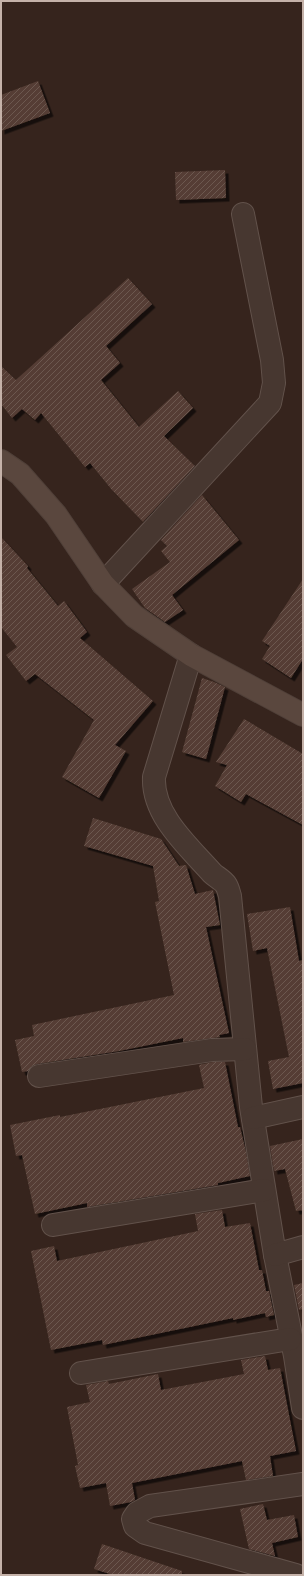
<svg xmlns="http://www.w3.org/2000/svg" width="304" height="1576" font-family="Overpass,sans-serif">
	<style>
		.building { fill: url(#building-hatch); filter: url(#shadow) }
		.lines { fill: none; stroke-linecap: round; stroke-linejoin: round }
		.minor-casing { stroke: #62524b; stroke-width: 24 }
		.secondary-casing { stroke: #504039; stroke-width: 24 }
		.minor { stroke: #473730; stroke-width: 22 }
		.secondary { stroke: #5a473e; stroke-width: 22 }
	</style>
	<defs>
		<pattern id="building-hatch" width="6" height="6" patternUnits="userSpaceOnUse"><rect width="6" height="6" fill="#553e35"/><path d="M-1 1l2-2M0 6l6-6M5 7l2-2" fill="none" stroke="#6c584f"/></pattern>
		<filter id="shadow"><feDropShadow dx="3.5" dy="3.5" stdDeviation="0" flood-color="#0009"/></filter>
	</defs>
	<rect width="100%" height="100%" fill="#36241d"/>
	<g class="building">
		<polygon points="38,81 50,113 1,131 1,95"/>
		<polygon points="225,170 226,198 176,200 175,172"/>
		<polygon points="128,278 152,304 106,346 120,363 101,380 139,427 178,391 193,408 164,436 195,466 143,522 112,490 90,463 85,467 41,413 35,420 22,409 12,418 1,404 1,366 16,380"/>
		<polygon points="202,495 239,540 172,595 183,610 165,622 145,608 132,589 170,562 161,551 167,546 161,540"/>
		<polygon points="1,537 28,566 27,568 58,606 64,601 87,632 80,638 153,701 115,745 126,751 99,798 62,777 94,720 35,674 26,681 6,655 17,647 1,627"/>
		<polygon points="303,579 303,659 291,678 262,659 270,646 262,641"/>
		<polygon points="202,678 214,682 225,687 206,759 182,752"/>
		<polygon points="244,719 303,754 303,825 246,794 241,802 215,786 227,765 216,762"/>
		<polygon points="93,818 161,839 179,866 186,865 195,894 213,890 220,925 206,927 229,1033 219,1035 220,1037 183,1042 183,1038 119,1051 37,1064 32,1066 28,1071 22,1072 15,1040 34,1036 32,1025 174,995 155,902 159,901 153,866 84,846"/>
		<polygon points="290,907 299,961 303,960 303,1083 273,1089 268,1061 289,1057 267,948 253,951 247,914"/>
		<polygon points="213,1062 225,1062 238,1127 240,1127 246,1152 250,1176 218,1183 218,1185 87,1207 87,1203 35,1214 22,1155 16,1156 10,1125 60,1115 60,1117 204,1088 199,1065"/>
		<polygon points="303,1139 303,1210 296,1211 285,1169 274,1171 270,1146"/>
		<polygon points="222,1210 225,1227 250,1223 259,1270 262,1270 266,1291 269,1291 274,1315 266,1317 265,1313 233,1320 233,1318 103,1345 102,1340 51,1350 31,1251 54,1246 57,1261 142,1243 198,1231 195,1214"/>
		<polygon points="303,1283 303,1309 299,1310 294,1285"/>
		<polygon points="265,1356 268,1370 280,1368 296,1451 270,1456 273,1476 246,1480 242,1461 132,1483 135,1500 131,1502 110,1506 106,1483 80,1488 75,1466 78,1465 67,1407 90,1402 86,1385 108,1381 109,1384 158,1374 161,1390 244,1374 241,1360"/>
		<polygon points="263,1504 267,1520 294,1515 298,1537 272,1543 275,1556 249,1549 240,1509"/>
		<polygon points="102,1544 182,1571 182,1575 113,1575 94,1569"/>
	</g>
	<g class="lines">
		<defs>
			<g id="minor">
				<polyline points="103,584 270,403 274,383 272,360 243,214"/>
				<path d="M 191,655 L 154,777 C 152,815 188,846 212,873 C 216,877 223,880 226,885 C 228,888 229,893 230,896 L 251,1107 L 275,1255 L 295,1356 L 303,1408"/>
				<polyline points="39,1076 212,1050 245,1049"/>
				<polyline points="253,1118 303,1107"/>
				<polyline points="53,1225 264,1190"/>
				<polyline points="275,1255 303,1247"/>
				<polyline points="81,1373 290,1339"/>
				<polyline points="296,1575 145,1533 135,1526 133,1519 137,1513 150,1506 303,1484"/>
			</g>
			<polyline id="secondary" points="1,461 20,474 56,515 103,584 134,616 191,655 303,715"/>
		</defs>
		<use href="#minor" class="minor-casing"/>
		<use href="#secondary" class="secondary-casing"/>
		<use href="#minor" class="minor"/>
		<use href="#secondary" class="secondary"/>
	</g>
	<rect width="304" height="1576" fill="none" stroke="#c5b2a9" stroke-width="4"/>
</svg>
